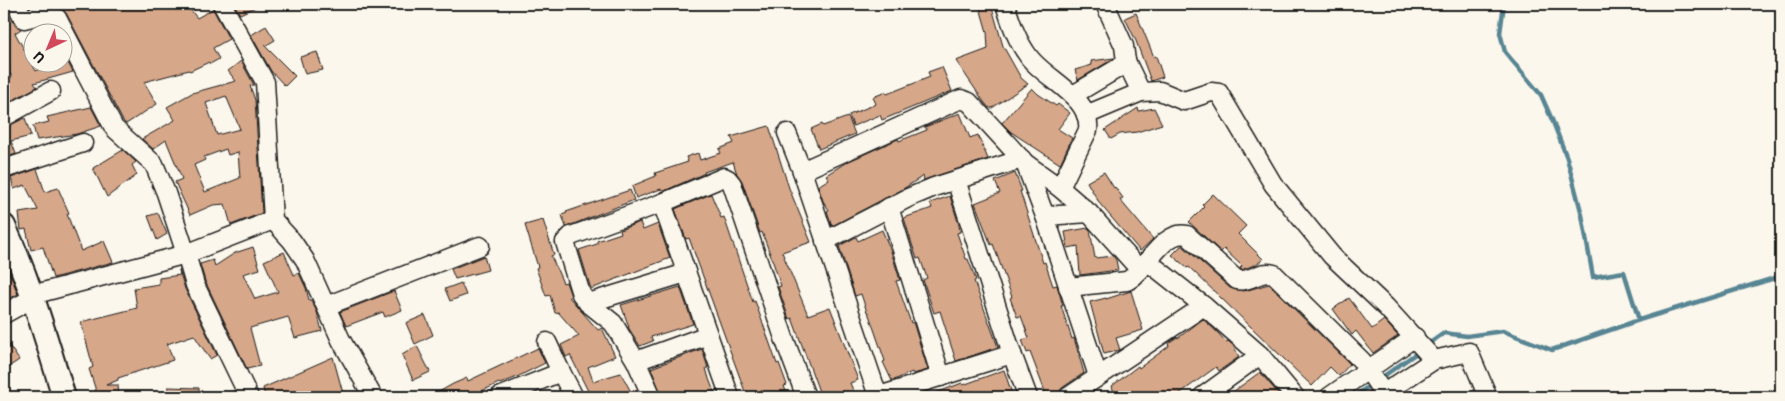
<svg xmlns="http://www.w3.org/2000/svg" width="1785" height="401" font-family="Mali,sans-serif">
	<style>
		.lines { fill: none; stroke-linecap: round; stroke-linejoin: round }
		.stream { stroke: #598593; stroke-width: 4.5 }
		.building { fill: #d7a789; stroke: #1c1c1c; fill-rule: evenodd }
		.minor-casing { stroke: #1c1c1c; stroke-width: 21 }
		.major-casing { stroke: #1c1c1c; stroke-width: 26 }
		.minor { stroke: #fbf7ec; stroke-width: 18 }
		.major { stroke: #fbf7ec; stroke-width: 22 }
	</style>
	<rect width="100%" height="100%" fill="#fbf7ec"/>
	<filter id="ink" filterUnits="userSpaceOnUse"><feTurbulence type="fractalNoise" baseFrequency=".02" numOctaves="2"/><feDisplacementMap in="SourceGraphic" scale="10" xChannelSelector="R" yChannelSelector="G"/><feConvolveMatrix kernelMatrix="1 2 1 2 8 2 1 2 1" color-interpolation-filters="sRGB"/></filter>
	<g filter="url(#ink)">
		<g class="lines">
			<g class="stream">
				<polyline points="1504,4 1500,33 1505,52 1541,95 1553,122 1567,158 1582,215 1593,277 1624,272 1639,320"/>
				<polyline points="1427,345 1444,333 1467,336 1503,331 1552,350 1639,320 1781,276"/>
				<polyline points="1378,380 1421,350"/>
				<polyline points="1353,397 1372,384"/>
			</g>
		</g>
		<g class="building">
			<polygon points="4,4 5,4 15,24 21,29 15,33 36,71 54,62 62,62 62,59 65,57 73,72 34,83 37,87 4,105 4,81 12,77 4,63"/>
			<polygon points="67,4 186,4 197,18 213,9 229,39 213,48 219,59 210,64 209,62 190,71 189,70 144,82 157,104 126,124 123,121 66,13 61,8 60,6"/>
			<polygon points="234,4 262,4 240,14"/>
			<polygon points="979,4 991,4 1003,46 1021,78 1028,84 992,108 989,108 984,102 956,61 988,49 987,32"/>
			<polygon points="1136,13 1154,57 1156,56 1163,77 1151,81 1136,41 1125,18"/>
			<polygon points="266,26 275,40 265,46 295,76 285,86 271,71 251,35"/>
			<polygon points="317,52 323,70 305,74 300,57"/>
			<polygon points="1114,58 1113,59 1078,80 1075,70 1092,65 1091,61"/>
			<path d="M 241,61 L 254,85 L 250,86 L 255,100 L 262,213 L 231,225 L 225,204 L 213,205 L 190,215 L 175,182 L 182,179 L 166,140 L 153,149 L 142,139 L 175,120 L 167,107 L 192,93 L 236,81 L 228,71 ZM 226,96 L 240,129 L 217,135 L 206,103 ZM 226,149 L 228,155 L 238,152 L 240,178 L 205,192 L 194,165 L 205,160 L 204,157 Z"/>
			<polygon points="942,67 952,91 882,120 880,115 853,126 849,115 876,104 873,97 886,92 887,94 930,77 928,72"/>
			<polygon points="1032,88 1038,94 1056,106 1058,104 1070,113 1058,129 1072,138 1060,164 1011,132 1002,123"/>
			<polygon points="91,107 101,126 77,134 37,140 33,126 49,122 47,117"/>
			<polygon points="1138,108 1139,111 1154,108 1162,124 1137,132 1120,134 1111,139 1105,130"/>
			<polygon points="960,113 970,138 978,135 988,159 924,180 923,176 903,189 832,226 827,211 829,210 823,201 818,186 829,179 826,175 847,162 898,139 899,141 927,130 925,127"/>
			<polygon points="848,117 855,134 819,149 811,129 822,124 823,126"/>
			<polygon points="25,118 31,136 11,141 16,154 4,158 4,128"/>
			<polygon points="769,126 789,188 811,242 782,252 808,315 830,307 858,380 850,383 856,397 821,397 792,318 789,319 778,287 781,286 774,265 762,232 760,233 742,181 737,174 733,162 704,172 705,173 662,192 661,189 636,198 632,186 656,176 655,173 688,162 686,157 698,153 700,160 721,153 719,149 734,143 731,137"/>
			<polygon points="123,150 136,162 132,165 137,175 107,197 93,168"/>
			<polygon points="37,169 45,192 58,188 69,213 67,214 81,251 104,241 113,262 53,278 43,247 31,250 26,229 21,230 19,213 38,210 25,185 14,189 11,178"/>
			<polygon points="1104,172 1114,188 1115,187 1123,198 1120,200 1153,239 1140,251 1100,204 1087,182"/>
			<polygon points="1015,173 1022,191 1020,191 1043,263 1045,262 1053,286 1057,285 1063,306 1061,306 1072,339 1074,338 1084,373 1062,388 1058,394 1049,397 1047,397 1030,352 1027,353 1022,340 1029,338 1021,316 1017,317 1010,298 1012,297 993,244 991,245 975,203 1000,193 995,181"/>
			<polygon points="630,190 634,200 566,227 562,215 567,213 566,212"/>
			<polygon points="711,194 721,218 724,217 746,282 753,302 755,301 777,364 779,363 787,385 784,386 788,397 747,397 689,238 686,239 675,209"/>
			<polygon points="1213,194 1246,226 1238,234 1263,259 1257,264 1241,270 1240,268 1242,266 1224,249 1221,252 1189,222 1204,207 1202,205"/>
			<polygon points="950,196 959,225 960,232 957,233 966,259 968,259 976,280 974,281 998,347 956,361 940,311 934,313 923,280 927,278 920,258 917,259 911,241 904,218 932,208 930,203"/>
			<polygon points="158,213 167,234 157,240 148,216"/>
			<polygon points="543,220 554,255 551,256 563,283 566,282 571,296 569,297 598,330 602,328 615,356 588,367 593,381 621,373 631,392 619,397 591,397 570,355 566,357 561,345 579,336 558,312 555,313 550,295 546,296 536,268 538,267 525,225"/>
			<polygon points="640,222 643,230 658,224 670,258 591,289 579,250 597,244 597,241 621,233 620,230"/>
			<polygon points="1088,228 1090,230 1095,258 1113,256 1116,260 1118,270 1080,275 1078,246 1068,248 1065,232"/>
			<polygon points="882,230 891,251 900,280 896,281 911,323 913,322 928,370 913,374 912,372 892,381 883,362 885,361 868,312 867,312 861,294 855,296 839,246 856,237 858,241"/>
			<polygon points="1181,246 1183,246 1230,288 1244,291 1269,284 1350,364 1339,376 1330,367 1312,386 1189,267 1187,268 1172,255"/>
			<polygon points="253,247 260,269 243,274 255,299 278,292 264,261 284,252 294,275 299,273 306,288 309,300 311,300 317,312 322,331 295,338 288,317 250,328 260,366 247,369 205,281 200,264 213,260 215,266 235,253"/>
			<polygon points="484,256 488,270 455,279 451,269"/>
			<polygon points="8,269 18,294 9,299 4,289 4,271"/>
			<polygon points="179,270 185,289 217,355 210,359 194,335 167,344 173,360 118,378 118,380 106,385 118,385 119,397 98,397 89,369 93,367 81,322 137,308 134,288 159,284 159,278 180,275"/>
			<polygon points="461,283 466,295 450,301 445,289"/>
			<polygon points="680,287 693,324 651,337 653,341 640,346 628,327 629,327 621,305"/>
			<polygon points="394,291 402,310 385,317 383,312 346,326 340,312"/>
			<polygon points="1131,291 1143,330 1116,338 1120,350 1104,354 1090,302 1106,298 1106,299"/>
			<polygon points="1349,298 1372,329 1384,320 1398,336 1373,353 1356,331 1352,335 1333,309"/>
			<polygon points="425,315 433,335 415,344 406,323"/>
			<polygon points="1203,319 1218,333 1226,342 1228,341 1233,345 1239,357 1219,371 1216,367 1175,397 1115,397 1112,386 1138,366 1139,368 1169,346 1168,343 1177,337 1178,338"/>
			<polygon points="4,338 19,360 4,370"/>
			<polygon points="417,346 430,372 413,380 402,355"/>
			<polygon points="538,348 545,363 517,377 500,384 499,383 469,397 430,397 453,384 467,378 468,381"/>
			<polygon points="702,349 708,368 706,368 709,379 716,397 662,397 651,368"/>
			<polygon points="333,357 344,397 265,397 263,388"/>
			<polygon points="1004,370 1013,397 928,397 928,396 962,383 963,385"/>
			<polygon points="1260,372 1281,397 1264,397 1266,396 1264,394 1258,397 1226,397"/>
			<polygon points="168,387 199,388 199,397 168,397"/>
		</g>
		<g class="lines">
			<defs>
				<g id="minor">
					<polyline points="16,4 24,19 48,13 57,18 114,128 154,164 166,193 186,254 195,285 249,397"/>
					<polyline points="222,4 265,82 273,220 292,241 305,260 341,340 373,397"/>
					<path d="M 1005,4 C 1011,23 1017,41 1029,57 C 1046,80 1092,97 1088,130 L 1060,188"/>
					<polyline points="1126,61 1141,92"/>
					<polyline points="1073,95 1120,67 1126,61 1124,46 1105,4"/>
					<polyline points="1086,115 1141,92 1160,91 1184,101 1211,92 1219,93 1273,184 1332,256 1386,307 1434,360 1469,352 1488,397"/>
					<polyline points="4,117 51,91"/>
					<polyline points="787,133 802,171 878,396"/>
					<polyline points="1025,163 1060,188 1089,213 1140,270"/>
					<polyline points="4,169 83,143"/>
					<polyline points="802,171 961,99 969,102 1025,163 1045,216 1098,376"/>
					<polyline points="956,180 1012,354 1028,397"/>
					<polyline points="889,207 941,377"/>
					<polyline points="1045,216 1089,213"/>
					<polyline points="825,241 908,198 934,187 1022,159"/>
					<polyline points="1147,261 1204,306 1260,355 1295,397"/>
					<path d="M 1068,287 L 1127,281 C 1145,272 1163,229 1187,235 L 1237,280 C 1250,283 1261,269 1274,274 L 1362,361 L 1386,397"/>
					<polyline points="32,295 186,254 273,220"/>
					<polyline points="588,303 686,273"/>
					<polyline points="326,306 480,246"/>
					<polyline points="4,314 33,298"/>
					<polyline points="547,342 561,372"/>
					<polyline points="636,361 708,335"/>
					<polyline points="499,397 561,372 574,397"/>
					<polyline points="652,397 636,361 613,323 588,303 581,294 565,242 571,236 662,203"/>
					<polyline points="730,397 662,203 724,177 728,179 732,184 784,338 806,397"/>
					<polyline points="876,397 1012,354"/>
					<polyline points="1068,397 1204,306"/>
					<polyline points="1202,397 1260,355"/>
					<polyline points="1329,397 1415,337"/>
					<polyline points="1378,397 1434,360"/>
				</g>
				<path id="major" d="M 4,226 C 30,281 46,339 64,397"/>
			</defs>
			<use href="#minor" class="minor-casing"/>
			<use href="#major" class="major-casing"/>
			<use href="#minor" class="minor"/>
			<use href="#major" class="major"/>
		</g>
	</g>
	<rect width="1785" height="401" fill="none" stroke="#fbf7ec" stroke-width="20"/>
	<rect x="10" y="10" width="1765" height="381" fill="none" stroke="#1c1c1c" stroke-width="2" filter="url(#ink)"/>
	<g transform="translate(48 48) rotate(224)"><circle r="24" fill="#fbf7ec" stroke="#a29f99"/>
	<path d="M0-4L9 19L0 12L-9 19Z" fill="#d1495b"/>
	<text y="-8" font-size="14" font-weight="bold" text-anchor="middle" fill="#1c1c1c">U</text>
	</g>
</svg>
